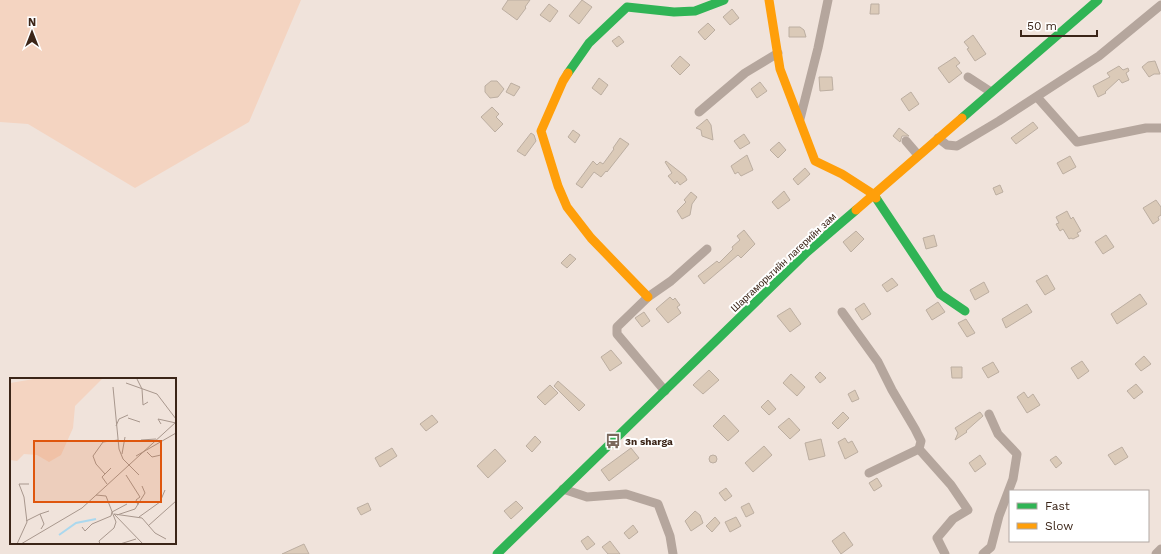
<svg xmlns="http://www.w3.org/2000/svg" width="1161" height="554" font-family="'Work Sans',sans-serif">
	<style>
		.green { fill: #f4d4c1 }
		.building { fill: #dbcab8; stroke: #bcaea1 }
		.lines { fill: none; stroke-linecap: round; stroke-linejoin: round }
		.street { stroke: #b5a69d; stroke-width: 9 }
		.fast { stroke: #30b455; stroke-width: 9 }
		.slow { stroke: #ff9f0a; stroke-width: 9 }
		.labels { text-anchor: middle; stroke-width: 4; stroke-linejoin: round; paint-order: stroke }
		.street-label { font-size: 10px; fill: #3b2518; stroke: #fff }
		.poi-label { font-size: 10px; font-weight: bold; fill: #3b2518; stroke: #fff; text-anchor: start }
		.inset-river { fill: none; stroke: #abd8ee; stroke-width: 2 }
		.inset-road { fill: none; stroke: #a8978d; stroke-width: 1 }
		.view { fill: #df560d; fill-opacity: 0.15; stroke: #df560d; stroke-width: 2 }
		.inset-edge { fill: none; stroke: #3b2518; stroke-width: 2 }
	</style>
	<rect width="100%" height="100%" fill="#f0e3db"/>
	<polygon class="green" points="0,0 301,0 249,122 135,188 28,124 0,122"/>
	<g class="building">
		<polygon points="508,0 530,0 525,7 526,8 517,20 502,9"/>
		<polygon points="582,0 592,7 579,24 569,16"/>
		<polygon points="549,4 558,11 550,22 540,15"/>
		<polygon points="871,4 879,4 879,14 870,14"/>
		<polygon points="732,9 739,18 730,25 723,17"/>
		<polygon points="708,23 715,30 705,40 698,32"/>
		<polygon points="789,27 800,27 804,30 806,37 789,37"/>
		<polygon points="973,35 986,54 975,61 967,49 969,48 964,42"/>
		<polygon points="619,36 624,42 617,47 612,41"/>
		<polygon points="680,56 690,65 680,75 671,66"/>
		<polygon points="955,57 960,63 956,66 962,73 949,83 938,68"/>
		<polygon points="1155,61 1160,74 1154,74 1149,77 1142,67 1148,62"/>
		<polygon points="1119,66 1123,70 1128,68 1129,71 1126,73 1129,80 1122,83 1119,79 1105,92 1106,93 1098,97 1093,86 1110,77 1107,73"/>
		<polygon points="819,77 832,77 833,90 820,91"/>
		<polygon points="599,78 608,85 601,95 592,88"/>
		<polygon points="491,81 497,81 504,89 498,97 490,98 485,92 485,86"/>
		<polygon points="760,82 767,91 757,98 751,89"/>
		<polygon points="511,83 520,87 514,96 506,92"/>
		<polygon points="911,92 919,104 909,111 901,99"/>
		<polygon points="492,107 499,114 496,117 503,124 495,132 481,117"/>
		<polygon points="707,119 711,125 713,140 702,136 701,130 696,128"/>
		<polygon points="1033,122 1038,128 1016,144 1011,138"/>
		<polygon points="899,128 909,136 902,136 900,142 893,136"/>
		<polygon points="573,130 580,135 575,143 568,137"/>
		<polygon points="531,133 534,135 536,141 525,156 517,151"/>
		<polygon points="744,134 750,143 740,149 734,141"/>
		<polygon points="620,138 629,144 607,172 606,171 601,177 594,172 582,188 576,184 593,161 597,165 600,162 603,164 614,149 613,148"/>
		<polygon points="779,142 786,150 778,158 770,150"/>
		<polygon points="747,155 753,170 741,176 738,172 735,174 731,166"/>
		<polygon points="1070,156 1076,167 1063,174 1057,163"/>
		<polygon points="666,161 685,176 687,180 680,185 677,181 675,184 668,176 672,173 665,162"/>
		<polygon points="805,168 810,174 798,185 793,179"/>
		<polygon points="1000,185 1003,192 996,195 993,188"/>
		<polygon points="784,191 790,200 778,209 772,202"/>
		<polygon points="691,192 697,197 692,204 690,215 682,219 677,211 686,202 684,200"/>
		<polygon points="1156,200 1161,207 1161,215 1158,217 1159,220 1153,224 1143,208"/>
		<polygon points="1067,211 1071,219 1073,217 1081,231 1077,233 1079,236 1073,239 1071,238 1069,239 1063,229 1060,231 1056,224 1059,223 1056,217"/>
		<polygon points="744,230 755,244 741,258 738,255 704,284 698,276 717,261 719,263 733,249 732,247 740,240 737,236"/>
		<polygon points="856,231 864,239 851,252 843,242"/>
		<polygon points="934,235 937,246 926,249 923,238"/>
		<polygon points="1106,235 1114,247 1103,254 1095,242"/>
		<polygon points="570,254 576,259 567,268 561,263"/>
		<polygon points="1047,275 1055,289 1045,295 1036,281"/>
		<polygon points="892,278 898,285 887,292 882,285"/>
		<polygon points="984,282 989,292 975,300 970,290"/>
		<polygon points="1140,294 1147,304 1117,324 1111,314"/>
		<polygon points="670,297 673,300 675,298 680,305 677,307 681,313 668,323 656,309"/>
		<polygon points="938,302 945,312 932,320 926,310"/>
		<polygon points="864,303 871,314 862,320 855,309"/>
		<polygon points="1027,304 1032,312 1006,328 1002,319"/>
		<polygon points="790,308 801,324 790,332 777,316"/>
		<polygon points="644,312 650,321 642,327 635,318"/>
		<polygon points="966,319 975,333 967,337 958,323"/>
		<polygon points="611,350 622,363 610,371 601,357"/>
		<polygon points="1144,356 1151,364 1141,371 1135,364"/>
		<polygon points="1082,361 1089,371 1078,379 1071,368"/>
		<polygon points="993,362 999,372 988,378 982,368"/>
		<polygon points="951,367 962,367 962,378 952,378"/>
		<polygon points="709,370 719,380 703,394 693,385"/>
		<polygon points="820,372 826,378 820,383 815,377"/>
		<polygon points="791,374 805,387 797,396 783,383"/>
		<polygon points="558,381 585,405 579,411 554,386"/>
		<polygon points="1136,384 1143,392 1134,399 1127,391"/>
		<polygon points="550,385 558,393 545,405 537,397"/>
		<polygon points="855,390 859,399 852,402 848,394"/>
		<polygon points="1024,392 1028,398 1033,394 1040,405 1027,413 1017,397"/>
		<polygon points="768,400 776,409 769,415 761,407"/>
		<polygon points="843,412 849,418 838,429 832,423"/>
		<polygon points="980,412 983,416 966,431 967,432 955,440 958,433 955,428"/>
		<polygon points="432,415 438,422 426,431 420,424"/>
		<polygon points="724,415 739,431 728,441 713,426"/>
		<polygon points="789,418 800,430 790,439 778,427"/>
		<polygon points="535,436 541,442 532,452 526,446"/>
		<polygon points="845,438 848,443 852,441 858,452 845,459 838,442"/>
		<polygon points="821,439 825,456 809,460 805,443"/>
		<polygon points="764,446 772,455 753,472 745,463"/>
		<polygon points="1122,447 1128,457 1115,465 1108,455"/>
		<polygon points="392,448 397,456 380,467 375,458"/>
		<polygon points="631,448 639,458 609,481 601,470"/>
		<polygon points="495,449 506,461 488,478 477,466"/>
		<circle cx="713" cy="459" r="4"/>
		<polygon points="980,455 986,464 975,472 969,463"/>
		<polygon points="1056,456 1062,463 1056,468 1050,460"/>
		<polygon points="877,478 882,486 874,491 869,483"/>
		<polygon points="726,488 732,496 725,501 719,493"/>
		<polygon points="516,501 523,508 511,519 504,511"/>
		<polygon points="368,503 371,510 361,515 357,508"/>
		<polygon points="749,503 754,513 746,517 741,507"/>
		<polygon points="695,511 700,515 703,523 691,531 685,521"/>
		<polygon points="715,517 720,523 712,532 706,526"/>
		<polygon points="736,517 741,526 730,532 725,522"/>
		<polygon points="633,525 638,532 629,539 624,533"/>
		<polygon points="844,532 853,545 841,554 832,541"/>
		<polygon points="588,536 595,544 587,550 581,541"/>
		<polygon points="610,541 620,554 608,554 602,547"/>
		<polygon points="304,544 309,554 282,554"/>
	</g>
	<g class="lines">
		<g class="street">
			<polyline points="968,77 991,92"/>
			<polyline points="1037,97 1077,142 1146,128 1161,128"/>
			<polyline points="699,112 745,73 778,53"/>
			<polyline points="800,119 818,48 828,0"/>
			<polyline points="938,138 947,145 957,146 999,121 1099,56 1161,5"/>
			<polyline points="906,141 918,155"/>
			<polyline points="842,312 878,362 892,390 915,429 921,441 919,449 951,485 968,510 953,519 937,538 945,554"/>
			<polyline points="665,391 617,334 617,327 648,297 671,281 707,249"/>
			<polyline points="869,473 919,449"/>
			<polyline points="563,489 587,497 626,494 658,504 670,536 673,554"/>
			<polyline points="983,554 991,547 999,516 1013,479 1017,454 998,434 989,414"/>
			<polyline points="1156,554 1161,549"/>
		</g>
		<g class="fast">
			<polyline points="568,73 589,43 627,7 674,12 695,11 724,0"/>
			<polyline points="962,118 1098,0"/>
			<polyline points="876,198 940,294 965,311"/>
			<polyline points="497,554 807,252 856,210"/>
		</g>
		<g class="slow">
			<polyline points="769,0 780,69 815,161 842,174 873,194 876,198"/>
			<polyline points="568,73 563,81 541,131 558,186 567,207 591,238 648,297"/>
			<polyline points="856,210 962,118"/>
		</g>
	</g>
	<defs>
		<symbol id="bus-bare" viewBox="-9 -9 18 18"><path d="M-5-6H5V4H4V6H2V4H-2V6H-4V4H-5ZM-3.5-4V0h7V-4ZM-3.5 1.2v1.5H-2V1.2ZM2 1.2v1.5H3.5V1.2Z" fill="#7a685c" stroke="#fff" stroke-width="2.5" paint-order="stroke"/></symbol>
	</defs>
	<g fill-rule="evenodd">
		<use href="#bus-bare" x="602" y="430" width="22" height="22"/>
	</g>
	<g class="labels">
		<g class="street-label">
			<text transform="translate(783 262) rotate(-43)" y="4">Шаргаморьтийн лагерийн зам</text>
		</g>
		<g class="poi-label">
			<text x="625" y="445">3n sharga</text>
		</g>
	</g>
	<g transform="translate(10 378)">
		<rect width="166" height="166" fill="#f0e3db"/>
		<path d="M 30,0 L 93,0 L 65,28 L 63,50 L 51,77 L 39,84 L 27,77 L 14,76 L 7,83 L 0,82 L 0,5 Z" fill="#f4d4c1"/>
		<path class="inset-river" d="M 49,157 L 66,145 L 86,141"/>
		<path class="inset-road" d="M 127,1 L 132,11 L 133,27 L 138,24M 116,5 L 147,16 L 166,41M 103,9 L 109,71 L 113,81 L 129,97M 118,40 L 130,44M 151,46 L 148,41 L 166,45M 106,48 L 109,41 L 118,37M 131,62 L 146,61M 137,74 L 142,79 L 151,77 L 151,82M 112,76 L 115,59M 126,78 L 166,55M 95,96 L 86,86 L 83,78 L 93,64 L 108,62M 116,97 L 130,119 L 126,122 L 128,127M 97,106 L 92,99 L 101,90M 86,117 L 96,118 L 106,144 L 104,150 L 89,163 L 90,166M 102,134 L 117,126M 107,137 L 125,131 L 135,115 L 132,108M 129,139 L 150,124 L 155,112M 16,143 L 30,136M 138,148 L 166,123M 72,149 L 75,153 L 82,146 L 101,138 L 102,134M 31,151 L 34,146 L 30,136 L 39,133M 7,166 L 17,144 L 14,119 L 9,106 L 19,106M 11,166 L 72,130 L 166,44M 110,166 L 126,161M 133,166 L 104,136 L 132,140 L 145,155 L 156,161"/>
		<path class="view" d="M 24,63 L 151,63 L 151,124 L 24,124 Z"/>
		<rect width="166" height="166" class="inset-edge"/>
	</g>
	<rect x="1009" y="490" width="140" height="52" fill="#ffffff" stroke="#b1a8a3"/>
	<rect x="1017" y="503" width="20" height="6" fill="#30b455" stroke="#b1a8a3"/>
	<text x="1045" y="510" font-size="12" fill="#3b2518">Fast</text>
	<rect x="1017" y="523" width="20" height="6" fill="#ff9f0a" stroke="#b1a8a3"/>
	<text x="1045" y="530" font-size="12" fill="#3b2518">Slow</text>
	<g transform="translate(32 32)" stroke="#ffffff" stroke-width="3" paint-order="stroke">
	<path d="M0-3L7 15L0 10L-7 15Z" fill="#3b2518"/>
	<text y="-6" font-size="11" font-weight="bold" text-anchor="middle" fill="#3b2518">N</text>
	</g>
	<path d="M1021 30v6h76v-6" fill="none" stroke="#3b2518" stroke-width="2"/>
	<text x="1027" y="30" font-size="12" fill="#3b2518" stroke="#ffffff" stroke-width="3" paint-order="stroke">50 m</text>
</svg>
